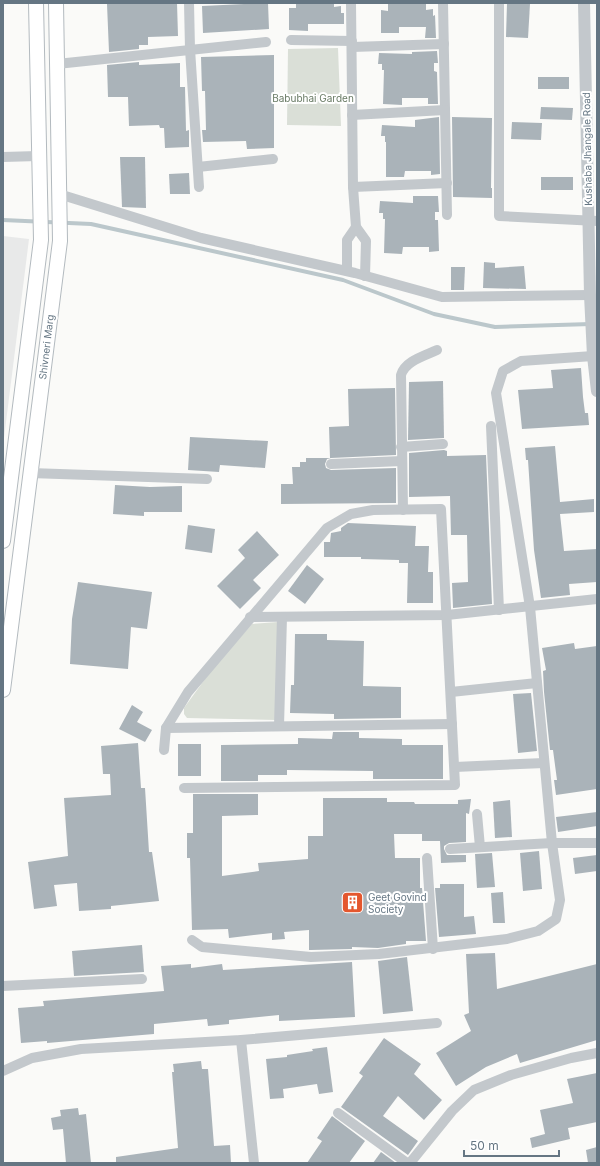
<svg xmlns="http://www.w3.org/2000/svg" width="600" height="1166" font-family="Inter,sans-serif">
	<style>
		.built { fill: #e8e9e9 }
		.green { fill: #dadfd7 }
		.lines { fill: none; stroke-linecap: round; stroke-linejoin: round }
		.stream { stroke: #bbc7cb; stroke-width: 4 }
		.building { fill: #aab3b9 }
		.secondary-casing { stroke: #b3babf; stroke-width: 16 }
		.minor { stroke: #c3c8cc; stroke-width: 10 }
		.tertiary { stroke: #c3c8cc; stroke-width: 12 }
		.secondary { stroke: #fff; stroke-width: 14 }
		.labels { text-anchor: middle; stroke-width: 4; stroke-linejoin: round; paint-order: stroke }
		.park-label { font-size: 10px; fill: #687a64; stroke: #fff }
		.street-label { font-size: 10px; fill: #657683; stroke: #fff }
		.poi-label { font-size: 10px; fill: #657683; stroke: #fff; text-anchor: start }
	</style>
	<rect width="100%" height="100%" fill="#fafaf8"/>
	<polygon class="built" points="3,236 29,239 3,446"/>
	<g class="green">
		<polygon points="338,48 341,126 287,125 288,49"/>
		<polygon points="278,622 276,720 187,718 184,714 184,708 213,668 252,624"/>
	</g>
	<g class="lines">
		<polyline class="stream" points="3,220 91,224 343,280 434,314 495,327 591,324"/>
	</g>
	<g class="building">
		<polygon points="177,3 178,36 148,37 148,45 139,45 139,49 109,52 107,4"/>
		<polygon points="244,3 268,3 269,29 203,33 202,6 244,4"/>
		<polygon points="296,3 334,3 334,7 341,6 341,13 344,13 344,24 308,24 308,31 289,30 289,8 296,8"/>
		<polygon points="388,3 426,3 426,10 433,9 433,16 435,15 436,38 425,38 426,27 399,27 399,33 381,33 381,10 388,11"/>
		<polygon points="507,3 530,4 528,38 506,37"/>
		<polygon points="437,51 438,63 434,63 434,71 437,72 438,104 428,104 428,98 402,98 402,105 383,104 384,70 382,70 382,64 378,64 379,53 412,54 412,52"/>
		<polygon points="274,55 274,148 247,149 246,141 203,142 202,130 206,130 205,91 202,91 201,57"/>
		<polygon points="139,62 139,65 180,63 180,87 185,87 186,131 189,130 189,147 165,148 164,128 160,128 159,125 129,126 128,97 108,97 107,65"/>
		<rect x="538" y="77" width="31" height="12"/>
		<polygon points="541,107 573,108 572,120 540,119"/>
		<polygon points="439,117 440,174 431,175 431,171 405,171 404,177 386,177 386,142 385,142 385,136 381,136 382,125 415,127 415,120"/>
		<polygon points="452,117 492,118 491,188 492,188 492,198 453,197"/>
		<polygon points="512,122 542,123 541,140 511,139"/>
		<polygon points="120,157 145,157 146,208 122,207"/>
		<polygon points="189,173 190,194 170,194 169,174"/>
		<rect x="541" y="177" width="32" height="13"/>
		<polygon points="413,196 438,196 439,212 435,212 435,220 438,220 439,251 429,252 429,247 403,247 402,254 384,253 385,219 383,219 383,213 379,213 380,201 413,203"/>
		<polygon points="484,262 495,263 495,268 524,266 526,289 483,288"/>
		<polygon points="451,267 465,267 464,290 451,290"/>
		<polygon points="581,368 583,397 585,413 588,413 589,425 522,429 518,390 553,388 551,370"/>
		<polygon points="443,381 444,438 408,440 409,382"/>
		<polygon points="395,388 396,455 331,458 327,459 325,464 326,468 331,470 396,468 396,503 281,504 281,484 293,484 292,467 300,467 300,462 306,462 306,458 330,458 329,427 349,426 348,389"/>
		<polygon points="190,437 268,441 265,468 220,465 219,472 188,470"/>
		<polygon points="555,446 560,502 594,499 594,512 560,514 564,551 597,549 597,582 569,584 570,595 541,598 534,550 528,460 526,460 525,448"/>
		<polygon points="444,450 447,451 447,456 486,455 492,604 453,608 452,583 468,582 467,535 451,535 450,496 409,497 409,453"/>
		<polygon points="115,485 150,487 182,486 182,512 144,512 144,516 113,514"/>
		<polygon points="348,523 416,526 415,546 429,546 428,572 433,572 433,603 407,603 408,563 399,563 399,560 361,559 361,557 324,557 324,542 330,542 331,533 341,531 341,528"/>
		<polygon points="188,525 215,529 212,553 185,549"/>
		<polygon points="257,531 279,555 253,580 261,588 240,609 217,586 245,558 238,550"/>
		<polygon points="307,565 324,579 305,604 288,591"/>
		<polygon points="78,582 152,592 147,629 131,627 128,669 70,664 72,619"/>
		<polygon points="295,634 327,634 327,640 364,641 363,686 401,687 401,718 334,719 334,714 290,713 291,685 294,685"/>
		<polygon points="574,643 575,649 597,646 597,789 556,795 554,780 557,780 553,750 550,750 544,692 543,671 546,670 542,648"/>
		<polygon points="531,693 537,751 518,753 513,694"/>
		<polygon points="132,705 143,712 137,722 152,730 145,742 119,729"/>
		<polygon points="333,732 359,732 359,738 402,739 402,745 443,745 443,779 373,779 373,771 287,770 287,775 258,775 258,781 221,781 221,745 298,744 298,738 332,739"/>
		<polygon points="138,743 141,788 145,788 149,852 152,852 159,901 111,906 111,909 79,911 77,883 54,885 57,906 34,909 28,862 68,856 64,798 111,795 110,774 103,774 101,746"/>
		<rect x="178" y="744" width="23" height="32"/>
		<polygon points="193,794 258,794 258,815 222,816 222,876 259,871 258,863 308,859 308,836 323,836 323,798 387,798 387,802 414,802 415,804 458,804 458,800 471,799 469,814 466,813 466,842 449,843 444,846 444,849 447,855 466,855 466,862 441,863 440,841 422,841 422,834 394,834 395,858 420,858 420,888 422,888 426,941 406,941 406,944 378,948 352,947 352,949 311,950 309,950 309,930 284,932 285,939 272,940 272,933 229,938 228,929 192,930 190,858 187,858 187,833 193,833"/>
		<polygon points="510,800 512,837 495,838 493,802"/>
		<polygon points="597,812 597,826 558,832 556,817"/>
		<polygon points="539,851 542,889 523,891 520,853"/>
		<polygon points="492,853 495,887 477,888 475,854"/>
		<polygon points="597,855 597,871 575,874 573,858"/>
		<polygon points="440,884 464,884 464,917 474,916 476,934 439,937 435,888 440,888"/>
		<polygon points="503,892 505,923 493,923 491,893"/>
		<polygon points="142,945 144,972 74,976 72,951"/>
		<polygon points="495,953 497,989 597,964 597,1040 520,1063 517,1054 486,1067 456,1086 436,1053 471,1031 464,1015 469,1013 466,954"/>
		<polygon points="407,957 413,1011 383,1014 378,961"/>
		<polygon points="352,962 355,1017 279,1021 279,1015 229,1020 229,1024 208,1026 207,1019 154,1024 154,1034 47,1043 47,1041 21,1043 18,1008 44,1006 43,1001 164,991 161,966 191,964 191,968 222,964 223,970"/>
		<polygon points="384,1038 421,1064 414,1074 442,1100 424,1120 398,1096 383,1116 418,1141 408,1155 341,1107 363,1076 359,1073"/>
		<polygon points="327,1047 333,1092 319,1094 317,1084 283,1089 284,1098 270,1099 266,1059 287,1057 287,1055 313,1051 312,1049"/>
		<polygon points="201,1061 202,1069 208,1069 214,1146 230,1145 231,1163 116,1163 116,1157 178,1148 172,1072 174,1072 173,1064"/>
		<polygon points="597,1073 597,1122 568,1128 570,1139 532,1148 530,1138 545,1134 540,1110 573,1103 567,1079"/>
		<polygon points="78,1108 79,1115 86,1114 91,1163 66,1163 63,1129 53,1130 51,1118 61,1116 60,1110"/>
		<polygon points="332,1116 365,1141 349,1163 307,1163 322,1141 317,1138"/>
		<polygon points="597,1147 597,1163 588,1163 586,1150"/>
		<polygon points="381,1152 396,1163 373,1163"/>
	</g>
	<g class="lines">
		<defs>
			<g id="secondary">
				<polyline points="3,541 41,240 36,3"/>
				<polyline points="3,690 60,241 56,3"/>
			</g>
		</defs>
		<use href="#secondary" class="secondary-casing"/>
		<g class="minor">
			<polyline points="189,3 190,49 199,187"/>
			<polyline points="351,3 353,187 356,227 366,241 365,276"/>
			<polyline points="443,3 447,215"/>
			<polyline points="499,3 499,216 597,221"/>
			<polyline points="291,40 352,41"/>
			<polyline points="352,47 444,44"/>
			<polyline points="57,64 266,42"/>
			<polyline points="352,115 445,110"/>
			<polyline points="3,157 38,156"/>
			<polyline points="198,167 273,159"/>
			<polyline points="353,187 447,183"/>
			<polyline points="59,194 201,238 355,273 442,297 590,295"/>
			<polyline points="347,271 347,240 356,227"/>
			<polyline points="491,426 499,610"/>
			<polyline points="401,447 443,444"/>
			<polyline points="331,464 402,461"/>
			<polyline points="30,473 207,479"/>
			<path d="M 403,510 L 401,375 C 405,361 424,356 437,350"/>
			<polyline points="250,617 447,615 597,599"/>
			<polyline points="451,692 537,683"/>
			<polyline points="279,726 282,617"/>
			<polyline points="166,728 452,724"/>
			<polyline points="164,750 166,728 188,692 327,528 351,514 373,510 441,509 455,785 184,788"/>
			<polyline points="455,767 544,763"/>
			<polyline points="477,814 480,847"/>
			<polyline points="450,849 552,843 597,843"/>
			<polyline points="427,858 433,949"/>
			<polyline points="192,940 202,947 311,957 379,954 507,939 538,931 556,919 560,900 552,843 530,607 496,393 503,371 521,361 593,356"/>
			<polyline points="3,986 142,979"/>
			<polyline points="241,1040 254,1163"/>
			<polyline points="3,1071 32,1058 81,1049 241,1040 437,1023"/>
			<polyline points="338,1113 407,1163"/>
			<polyline points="410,1163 452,1111 474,1090 511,1075 571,1058 597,1053"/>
		</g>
		<polyline class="tertiary" points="584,3 590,295 593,356 597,391"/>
		<use href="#secondary" class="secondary"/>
	</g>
	<defs>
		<symbol id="building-square" viewBox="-11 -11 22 22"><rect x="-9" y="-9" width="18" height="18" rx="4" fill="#e4572e" stroke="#fff"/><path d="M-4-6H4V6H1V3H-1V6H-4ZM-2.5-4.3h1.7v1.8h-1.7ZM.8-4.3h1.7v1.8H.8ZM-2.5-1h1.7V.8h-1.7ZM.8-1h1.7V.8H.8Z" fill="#fff"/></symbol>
	</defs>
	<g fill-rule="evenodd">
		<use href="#building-square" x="340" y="890" width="25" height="25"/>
	</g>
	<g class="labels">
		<g class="park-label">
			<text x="313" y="102">Babubhai Garden</text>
		</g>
		<g class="street-label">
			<text transform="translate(587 149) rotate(-91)" y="4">Kushaba Jhangale Road</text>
			<text transform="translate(46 347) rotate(-83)" y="4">Shivneri Marg</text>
		</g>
		<g class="poi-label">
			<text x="368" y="901">Geet Govind<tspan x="368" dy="12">Society</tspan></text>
		</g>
	</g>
	<rect width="600" height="1166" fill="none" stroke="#657683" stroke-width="8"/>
	<path d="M464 1150v6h95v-6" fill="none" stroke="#657683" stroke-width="2"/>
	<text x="470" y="1150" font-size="12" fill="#657683" stroke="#ffffff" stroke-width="3" paint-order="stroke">50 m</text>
</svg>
